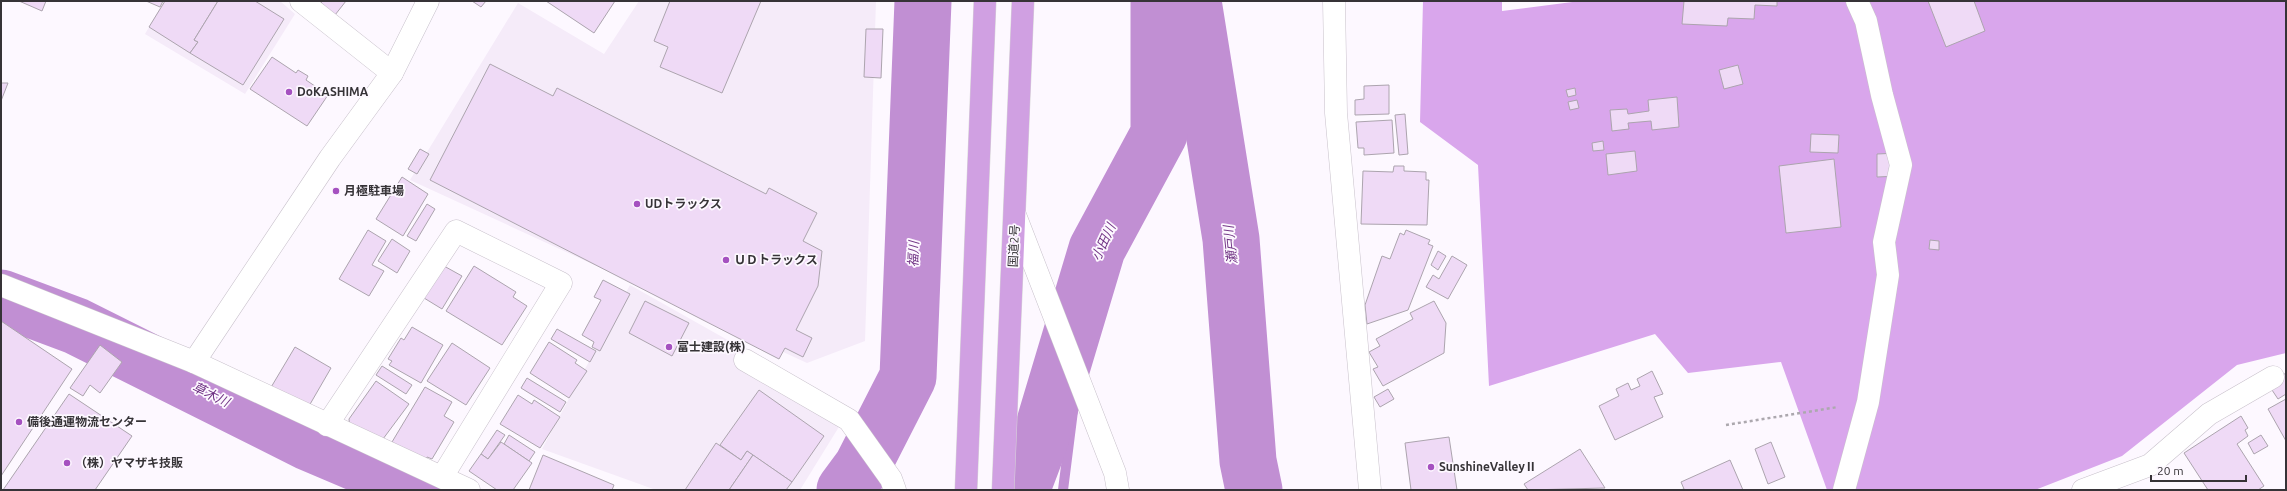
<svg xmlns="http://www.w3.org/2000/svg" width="2287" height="491" font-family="Ubuntu,'Noto Sans JP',sans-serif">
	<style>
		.built { fill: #f5ebf9 }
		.forest { fill: #d9a6ec }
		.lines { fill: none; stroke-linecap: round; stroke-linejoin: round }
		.stream { stroke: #c18fd3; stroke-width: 10 }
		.river { stroke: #c18fd3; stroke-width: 57 }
		.building { fill: #efdaf6; stroke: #aca4ae }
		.minor-casing { stroke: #c8c1cb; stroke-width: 23 }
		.highway-casing { stroke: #d7d6d7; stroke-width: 23 }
		.path { stroke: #aca8ae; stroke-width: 2.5; stroke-dasharray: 3 3; stroke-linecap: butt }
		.minor { stroke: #fff; stroke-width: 22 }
		.highway { stroke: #d0a0e2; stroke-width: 22 }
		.poi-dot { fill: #a551c0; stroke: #fdf8ff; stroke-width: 1.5 }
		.labels { text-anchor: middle; stroke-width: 3.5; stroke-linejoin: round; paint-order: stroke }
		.poi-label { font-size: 12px; font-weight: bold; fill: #363337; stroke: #fdf8ff; text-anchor: start }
		.street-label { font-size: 12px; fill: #363337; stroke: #fdf8ff }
		.water-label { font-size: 13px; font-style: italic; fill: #713485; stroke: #fdf8ff }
	</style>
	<rect width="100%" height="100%" fill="#fdf8ff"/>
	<g class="built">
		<polygon points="164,1 280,1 295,14 245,94 145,34"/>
		<polygon points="639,1 876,1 865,341 807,363 410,180 518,3 604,54"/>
		<polygon points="630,285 850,409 800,490 656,490 542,449"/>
	</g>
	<polygon class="forest" points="1423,1 1502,1 1502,11 1580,1 2286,1 2286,353 2237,365 2122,456 2035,490 1827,490 1781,362 1688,373 1655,334 1489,386 1478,165 1420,122"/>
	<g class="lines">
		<g class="stream">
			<polyline points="1079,365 1089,274"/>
			<polyline points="1063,490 1076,387"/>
		</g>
		<g class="river">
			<polyline points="1193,1 1231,239 1248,461 1254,490"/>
			<polyline points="1,298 76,326 308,442 421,490"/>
			<polyline points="1024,483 1038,446 1097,249 1159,134 1159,1"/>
			<polyline points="845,490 862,467 908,377 923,1"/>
		</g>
	</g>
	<g class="building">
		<polygon points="19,1 46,1 42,11"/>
		<polygon points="146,1 163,1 160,7"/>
		<polygon points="165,1 218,1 194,40 198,42 190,53 149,27"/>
		<polygon points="218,1 255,1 284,19 243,85 190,53 198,42 194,40"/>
		<polygon points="323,1 346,1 335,15 321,3"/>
		<polygon points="472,1 486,1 481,7"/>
		<polygon points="546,1 615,1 594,33"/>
		<polygon points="670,1 761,1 722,93 660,67 668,47 654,41"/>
		<polygon points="1684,1 1777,1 1777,6 1755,5 1754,19 1728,18 1727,26 1682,24"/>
		<polygon points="1928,1 1974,1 1985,31 1946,47"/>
		<polygon points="866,29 883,29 881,78 864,77"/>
		<polygon points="272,57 296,73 298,70 308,76 306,80 328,95 307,126 250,89"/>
		<polygon points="490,64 553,96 557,88 766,194 769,188 817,213 803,241 822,251 818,286 796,330 812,338 803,357 785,348 779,359 430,180"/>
		<polygon points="1738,65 1743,84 1724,89 1719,70"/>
		<polygon points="1,83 8,83 1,101"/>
		<polygon points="1389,85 1389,114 1355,115 1355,100 1364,99 1364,86"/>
		<polygon points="1575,88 1576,95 1568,97 1566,90"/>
		<polygon points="1677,97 1679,127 1652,130 1651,121 1628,123 1629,129 1612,131 1610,110 1627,109 1628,114 1649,111 1648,100"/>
		<polygon points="1577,100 1579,108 1570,110 1568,102"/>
		<polygon points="1405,114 1408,154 1399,155 1395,115"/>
		<polygon points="1392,120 1394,153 1364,155 1364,148 1358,148 1356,122"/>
		<polygon points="1811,134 1839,135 1838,153 1810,152"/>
		<polygon points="1603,141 1604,150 1593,151 1592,143"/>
		<polygon points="420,149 429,154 417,174 408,169"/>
		<polygon points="1635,151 1637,171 1608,175 1606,154"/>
		<polygon points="1898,153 1899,176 1877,177 1877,154"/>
		<polygon points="1834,159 1841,227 1786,233 1779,166"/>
		<polygon points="1394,166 1404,166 1404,171 1426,172 1426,180 1429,180 1427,225 1361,224 1363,171 1393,172"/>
		<polygon points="402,177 428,194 403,236 376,219"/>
		<polygon points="427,204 435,209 416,241 407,236"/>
		<polygon points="368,230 386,241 372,265 384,271 369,296 339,279"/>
		<polygon points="1406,230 1430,240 1428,244 1433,246 1408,310 1367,324 1365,305 1382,256 1390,259 1400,233 1404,235"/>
		<polygon points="392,239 410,251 397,273 378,261"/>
		<polygon points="1930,240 1939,241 1939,250 1929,249"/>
		<polygon points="1438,251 1446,256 1438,270 1431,265"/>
		<polygon points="1452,256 1467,265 1448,299 1426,287 1433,275 1439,279"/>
		<polygon points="444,266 462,276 442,309 424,298"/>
		<polygon points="474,266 516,292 513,297 527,306 502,345 446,311"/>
		<polygon points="603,280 630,294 600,351 592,347 594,342 582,335 601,300 594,297"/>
		<polygon points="645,301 689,323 672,356 629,333"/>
		<polygon points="1434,301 1446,323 1444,353 1383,386 1373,369 1378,367 1369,352 1380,346 1376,339 1413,319 1410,313"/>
		<polygon points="1,321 72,369 1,476"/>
		<polygon points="412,327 443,345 421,383 389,365 392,361 388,359 401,338 404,340"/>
		<polygon points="557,329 596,351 590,362 551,339"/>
		<polygon points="549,342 577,360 575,363 587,371 569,398 530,373"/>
		<polygon points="452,343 490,368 466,405 427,381"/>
		<polygon points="100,345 122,362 100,393 90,385 83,396 70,388"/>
		<polygon points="295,347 331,368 309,406 270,389"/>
		<polygon points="382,366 412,385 406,394 376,375"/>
		<polygon points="1652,371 1663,394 1654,397 1663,417 1615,440 1599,406 1619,396 1616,389 1628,383 1631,390 1640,386 1637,379"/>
		<polygon points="2286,373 2286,394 2278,399 2268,384"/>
		<polygon points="527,378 566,402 560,412 521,388"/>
		<polygon points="376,381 409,404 380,443 350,429 349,419"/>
		<polygon points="425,387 452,402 444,416 454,422 432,459 427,457 425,461 392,442"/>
		<polygon points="1388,389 1394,399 1380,407 1374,397"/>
		<polygon points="759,390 824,436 792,482 747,451 741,460 720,445"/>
		<polygon points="69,394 132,436 95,490 3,490"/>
		<polygon points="518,395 532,404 534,400 560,417 540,448 500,424"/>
		<polygon points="2286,399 2286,441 2268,409"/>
		<polygon points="2241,416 2248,428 2245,430 2248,436 2237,444 2264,486 2258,490 2208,490 2184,453"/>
		<polygon points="497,430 505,435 488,459 481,454"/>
		<polygon points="509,435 535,452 529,461 504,444"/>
		<polygon points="2261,435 2268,446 2254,454 2248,443"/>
		<polygon points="1449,437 1457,490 1411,490 1405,443"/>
		<polygon points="501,442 532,463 513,490 497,490 469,471 481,454 488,459"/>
		<polygon points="1771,442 1785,477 1768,484 1755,449"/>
		<polygon points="716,443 741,460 747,451 753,455 729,490 685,490"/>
		<polygon points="1580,449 1605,488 1528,490 1524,484"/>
		<polygon points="543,455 614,485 612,490 529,490"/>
		<polygon points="753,455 792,482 786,490 729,490"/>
		<polygon points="1730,460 1743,490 1680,490 1684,489 1681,482"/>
	</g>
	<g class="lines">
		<defs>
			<g id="minor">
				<polyline points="301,1 392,73"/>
				<polyline points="1334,1 1336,113 1370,490"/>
				<polyline points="1015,215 1115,473 1118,490"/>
				<polyline points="1,285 194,362 469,490"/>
				<polyline points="745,360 849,420 891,479 895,490"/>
				<polyline points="194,362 330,158 392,73 428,1"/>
				<polyline points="327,425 456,231 561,283 442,477"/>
				<polyline points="1844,490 1868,402 1888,275 1884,242 1901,165 1882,95 1866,21 1857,1"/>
				<polyline points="2083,490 2150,465 2209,414 2273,377"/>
			</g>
			<g id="highway">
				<polyline points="966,490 985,1"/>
				<polyline points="1003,490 1023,1"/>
			</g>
		</defs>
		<use href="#minor" class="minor-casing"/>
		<use href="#highway" class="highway-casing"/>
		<polyline class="path" points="1726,425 1838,407"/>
		<use href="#minor" class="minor"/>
		<use href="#highway" class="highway"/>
	</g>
	<g class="poi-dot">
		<circle cx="289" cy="92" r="4"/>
		<circle cx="336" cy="191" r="4"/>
		<circle cx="637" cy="204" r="4"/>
		<circle cx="726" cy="260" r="4"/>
		<circle cx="669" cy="347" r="4"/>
		<circle cx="19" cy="422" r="4"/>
		<circle cx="67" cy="463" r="4"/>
		<circle cx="1431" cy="467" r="4"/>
	</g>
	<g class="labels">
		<g class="poi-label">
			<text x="297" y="96">DoKASHIMA</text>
			<text x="344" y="195">月極駐車場</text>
			<text x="645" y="208">UDトラックス</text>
			<text x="734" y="264">ＵＤトラックス</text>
			<text x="677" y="351">富士建設(株)</text>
			<text x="27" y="426">備後通運物流センター</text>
			<text x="75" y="467">（株）ヤマザキ技販</text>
			<text x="1439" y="471">SunshineValleyⅡ</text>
		</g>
		<g class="street-label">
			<text transform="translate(1014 246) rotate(-87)" y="4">国道2号</text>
		</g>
		<g class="water-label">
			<text transform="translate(1103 242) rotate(-65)" y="5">小田川</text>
			<text transform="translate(1230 245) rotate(-96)" y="5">瀬戸川</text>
			<text transform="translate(913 254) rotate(-88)" y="5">福川</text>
			<text transform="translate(211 394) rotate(26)" y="5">草木川</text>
		</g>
	</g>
	<rect width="2287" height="491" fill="none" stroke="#363337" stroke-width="4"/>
	<path d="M2151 475v6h95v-6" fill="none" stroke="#363337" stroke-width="2"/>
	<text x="2157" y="475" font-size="12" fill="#363337" stroke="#fdf8ff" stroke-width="3" paint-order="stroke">20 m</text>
</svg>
